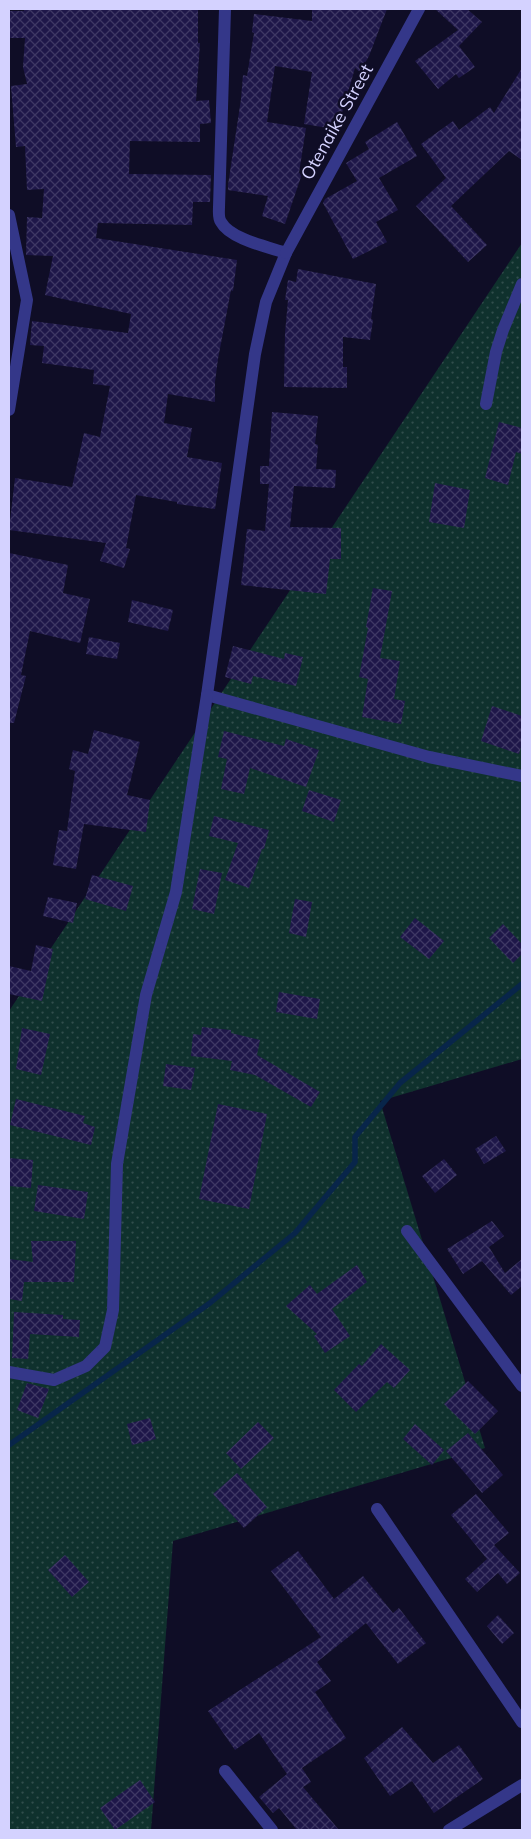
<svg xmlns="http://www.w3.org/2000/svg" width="531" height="1839" font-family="Mulish,sans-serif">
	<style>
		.grass { fill: url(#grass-dots) }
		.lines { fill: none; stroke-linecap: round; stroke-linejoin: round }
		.stream { stroke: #08254a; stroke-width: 5.5 }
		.building { fill: url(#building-cross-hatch) }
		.minor { stroke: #343789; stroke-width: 12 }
		.labels { text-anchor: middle; stroke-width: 5; stroke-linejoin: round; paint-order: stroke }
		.street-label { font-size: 18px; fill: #d4d2ff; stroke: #0f0d26 }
	</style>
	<defs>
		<pattern id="grass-dots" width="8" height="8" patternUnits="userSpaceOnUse" patternTransform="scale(1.25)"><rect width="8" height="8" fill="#0f312d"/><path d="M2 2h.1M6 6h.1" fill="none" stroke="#314e4c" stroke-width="1.8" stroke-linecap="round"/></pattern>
		<pattern id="building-cross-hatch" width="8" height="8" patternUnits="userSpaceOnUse" patternTransform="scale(1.25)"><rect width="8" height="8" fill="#1e1749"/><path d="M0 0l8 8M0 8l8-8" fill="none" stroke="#3e3864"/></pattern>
	</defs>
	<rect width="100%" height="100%" fill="#0f0d26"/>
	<polygon class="grass" points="522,243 522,1059 380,1101 485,1448 173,1541 151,1830 9,1830 9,1011"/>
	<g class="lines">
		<polyline class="stream" points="9,1445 210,1303 295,1233 355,1162 355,1137 400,1083 522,984"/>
	</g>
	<g class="building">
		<polygon points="24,9 198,9 198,43 200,43 196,101 209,100 211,123 200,124 200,142 130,141 129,174 211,175 210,202 193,202 192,225 98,223 96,238 237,260 233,291 231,290 218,359 215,382 215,402 168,394 164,423 192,428 187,457 222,463 215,509 177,504 177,502 136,495 126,548 130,549 124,568 100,561 106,543 9,530 15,478 72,487 84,433 100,437 110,386 93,384 94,370 42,363 44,346 30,345 32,321 128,333 131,314 45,295 53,256 26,255 27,217 42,218 44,189 27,190 25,146 16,147 11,86 27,84 23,67 25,38 10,38 10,11 24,11"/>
		<polygon points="312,9 387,9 369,56 360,72 355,68 336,134 328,128 304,124 312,72 275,66 267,122 306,128 299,173 302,174 285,224 262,216 268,196 228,190 228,185 241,99 243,75 247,76 254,33 252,32 254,14 312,21"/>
		<polygon points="435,9 467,9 482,22 459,46 475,67 459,78 456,74 438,89 415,61 458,30"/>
		<polygon points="522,68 522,160 509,151 451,206 487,245 468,262 416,206 446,178 421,144 453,121 459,130 490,107 494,113"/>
		<polygon points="397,122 417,156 379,178 398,210 376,222 387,242 353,259 323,203 325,199 357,181 346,163 369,149 365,142"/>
		<polygon points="298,269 376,284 371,319 373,320 370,340 343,337 343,367 347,367 347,388 284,387 285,333 288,300 285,300 288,280 296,282"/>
		<polygon points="272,412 318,416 315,444 318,445 316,469 336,470 335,488 294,486 290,527 341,528 341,559 330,559 326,594 241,585 247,529 265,531 269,484 260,484 260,466 269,466"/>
		<polygon points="499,422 522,428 522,454 516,452 508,485 485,478"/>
		<polygon points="435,483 470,490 464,528 429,522"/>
		<polygon points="9,553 68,565 63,593 90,599 80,643 30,631 21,675 26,676 14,723 9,723"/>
		<polygon points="373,588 392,591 380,658 400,661 394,699 405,701 401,724 362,717 368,679 359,677 368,628 366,627"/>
		<polygon points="132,600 173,610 168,631 128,622"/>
		<polygon points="89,637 120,643 117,659 86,654"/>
		<polygon points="233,646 284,659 285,653 303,657 296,686 253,676 251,684 225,677"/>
		<polygon points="492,706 522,716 522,744 519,754 481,741"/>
		<polygon points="94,730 140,742 127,795 150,800 146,832 84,824 76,869 53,865 59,830 67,831 75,771 69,769 73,750 88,754"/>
		<polygon points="224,731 284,746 286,739 319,750 306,787 250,768 244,794 221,789 227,759 218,757"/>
		<polygon points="309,790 341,800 334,822 302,811"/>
		<polygon points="214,816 269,830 264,849 262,849 249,888 225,880 238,843 209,836"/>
		<polygon points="200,869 222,873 214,914 192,909"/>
		<polygon points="92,875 133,886 126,911 85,899"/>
		<polygon points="48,897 77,903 73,923 43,916"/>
		<polygon points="295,899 312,902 306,937 289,933"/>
		<polygon points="415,918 444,941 429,959 400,937"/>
		<polygon points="503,924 522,944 522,954 513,963 489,938"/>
		<polygon points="36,945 53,949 42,1001 9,994 9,966 31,971"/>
		<polygon points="279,992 320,999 317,1019 276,1012"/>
		<polygon points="202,1027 231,1030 231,1033 260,1040 257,1055 320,1092 311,1107 255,1075 230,1070 232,1061 191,1056 193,1034 201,1035"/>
		<polygon points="22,1028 50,1034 41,1075 16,1069"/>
		<polygon points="166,1064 195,1068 191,1090 163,1086"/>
		<polygon points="16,1099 85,1116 83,1123 95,1127 91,1145 10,1125"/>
		<polygon points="218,1104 267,1114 249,1209 199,1199"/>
		<polygon points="496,1136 506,1151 484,1164 475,1149"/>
		<polygon points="9,1158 33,1160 31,1188 9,1186"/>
		<polygon points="444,1159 457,1175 435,1193 422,1176"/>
		<polygon points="38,1185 88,1192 84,1219 34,1211"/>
		<polygon points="492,1221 504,1236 489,1247 505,1273 522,1259 522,1286 511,1295 482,1261 463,1274 447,1249"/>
		<polygon points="31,1241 76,1241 74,1282 24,1282 22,1301 9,1299 9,1259 33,1262"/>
		<polygon points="357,1265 367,1282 332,1309 350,1336 325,1353 314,1336 317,1334 286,1306 310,1285 317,1294"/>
		<polygon points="14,1312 63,1315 63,1319 80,1320 79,1337 30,1334 28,1359 12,1358"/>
		<polygon points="381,1344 410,1370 394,1388 387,1382 356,1412 334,1390 359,1364 362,1366"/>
		<polygon points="468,1381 498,1411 475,1434 444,1404"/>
		<polygon points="27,1383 49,1389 38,1418 17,1410"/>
		<polygon points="150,1418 156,1439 132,1445 127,1424"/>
		<polygon points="258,1422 274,1438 241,1469 226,1453"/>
		<polygon points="415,1424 444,1450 432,1465 403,1439"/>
		<polygon points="468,1433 503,1475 482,1493 446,1451"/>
		<polygon points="237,1473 267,1507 244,1528 213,1494"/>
		<polygon points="476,1494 509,1533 494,1545 520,1573 507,1584 498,1573 477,1592 465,1579 487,1559 451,1515"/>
		<polygon points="298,1551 334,1599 363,1576 393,1613 399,1608 426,1643 398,1664 366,1623 317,1662 331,1681 315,1692 346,1738 302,1768 311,1782 303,1787 339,1830 297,1830 279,1808 273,1813 259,1797 287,1774 259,1733 235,1750 208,1711 321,1637 271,1571"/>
		<polygon points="65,1555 89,1582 72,1597 48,1570"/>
		<polygon points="498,1615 514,1633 502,1644 487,1626"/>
		<polygon points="402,1727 433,1763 459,1745 483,1779 434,1813 412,1781 390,1796 364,1758"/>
		<polygon points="140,1780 155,1802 115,1830 100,1808"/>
	</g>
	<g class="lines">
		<g class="minor">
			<path d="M 225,9 L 219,207 C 219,211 218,218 221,222 C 230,239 268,247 286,253 L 266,302 L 255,354 L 207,695 L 429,757 L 522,776"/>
			<polyline points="9,215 27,300 9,410"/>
			<polyline points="286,253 419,9"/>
			<polyline points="486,404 496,352 503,330 522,284"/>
			<polyline points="407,1231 522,1386"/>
			<polyline points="9,1372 54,1380 86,1366 105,1347 113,1310 117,1164 146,995 176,892 207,695"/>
			<polyline points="377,1509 522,1722"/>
			<polyline points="225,1771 272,1830"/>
			<polyline points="449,1830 522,1785"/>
		</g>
	</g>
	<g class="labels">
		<g class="street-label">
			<text transform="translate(337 122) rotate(-61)" y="6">Otenaike Street</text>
		</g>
	</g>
	<rect width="531" height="1839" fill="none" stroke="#d4d2ff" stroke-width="20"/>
</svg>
